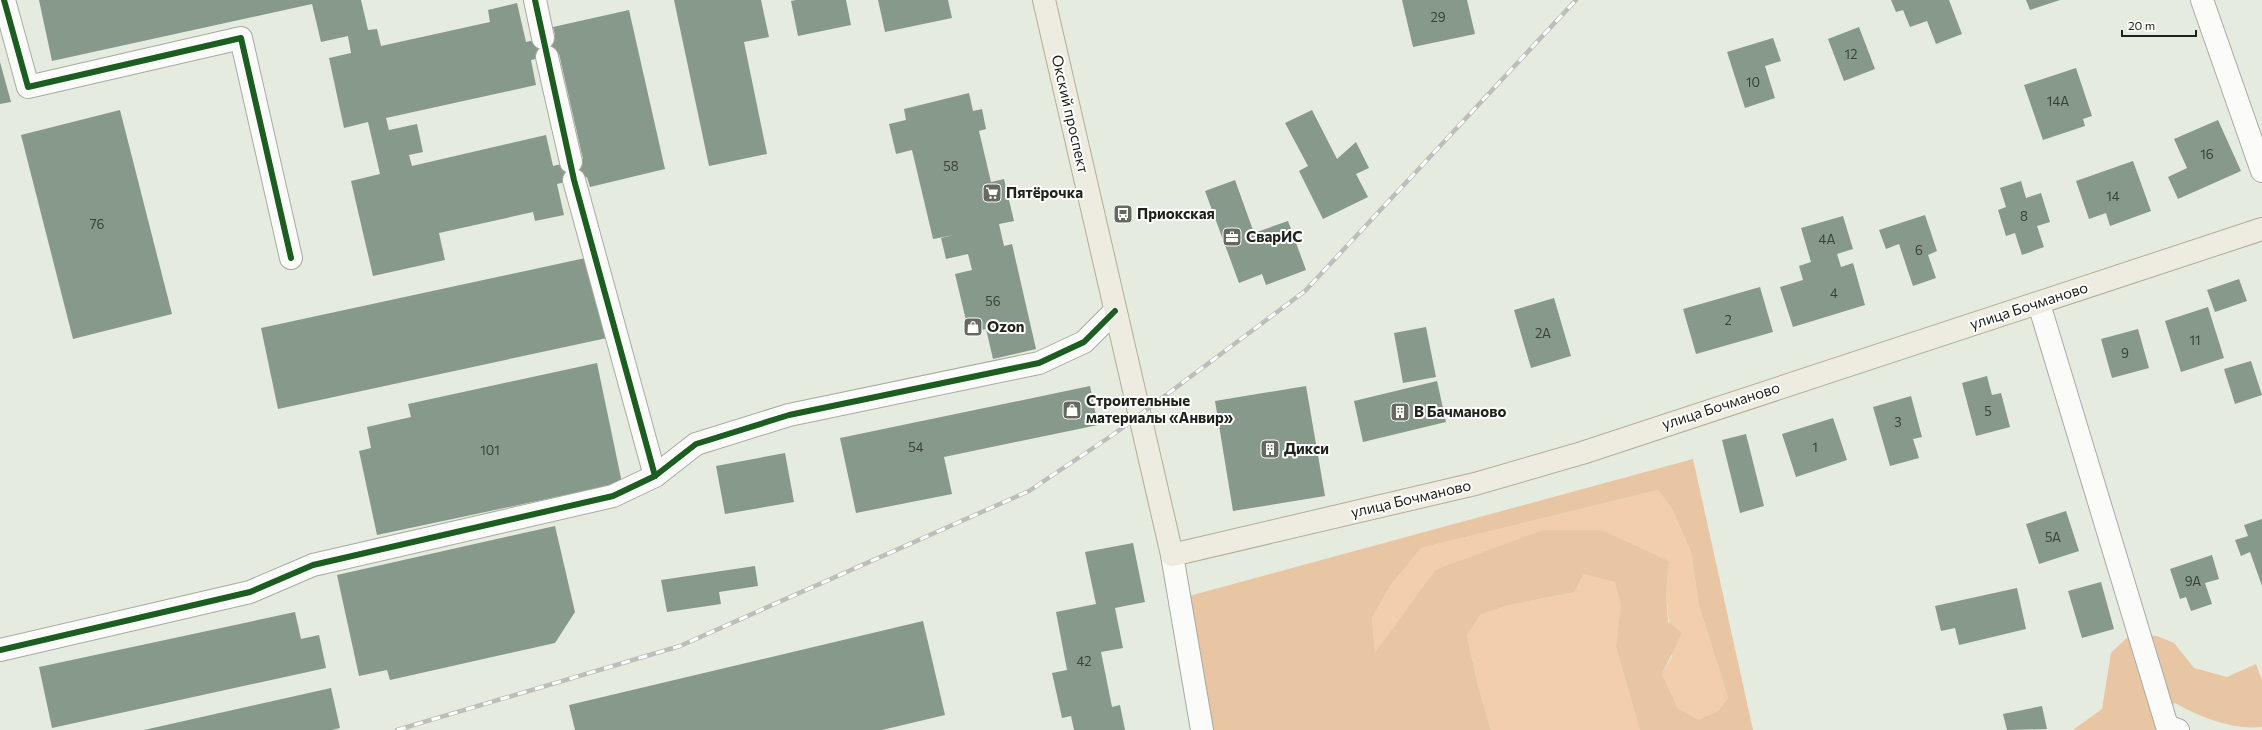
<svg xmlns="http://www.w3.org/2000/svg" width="2262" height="730" font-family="Commissioner,sans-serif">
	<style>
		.green { fill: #f2ceac }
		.forest { fill: #e8c5a3; fill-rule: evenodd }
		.building { fill: #86998b; fill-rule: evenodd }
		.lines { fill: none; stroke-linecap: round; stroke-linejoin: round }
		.minor-casing { stroke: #a7aba2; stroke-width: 24 }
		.major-casing { stroke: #b1ae96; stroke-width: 24 }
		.minor { stroke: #fbfcfa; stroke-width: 22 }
		.major { stroke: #eeece0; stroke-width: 22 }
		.rail-casing { stroke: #bcbeba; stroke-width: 4.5 }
		.rail { stroke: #fff; stroke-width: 3; stroke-dasharray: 9; stroke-linecap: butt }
		.cycleway-casing { stroke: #fff; stroke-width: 8 }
		.cycleway { stroke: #1b5e20; stroke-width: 6 }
		.labels { text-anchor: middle; stroke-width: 4; stroke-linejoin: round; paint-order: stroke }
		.number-label { font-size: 13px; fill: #3a4037 }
		.street-label { font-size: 15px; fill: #20231b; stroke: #fff }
		.poi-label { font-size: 15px; font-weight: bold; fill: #20231b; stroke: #fff; text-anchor: start }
	</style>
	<rect width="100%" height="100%" fill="#e6ebdf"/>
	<g class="green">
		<polygon points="1658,490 1672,509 1691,552 1699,605 1728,698 1718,711 1698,721 1678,708 1662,674 1672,656 1666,591 1669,561 1638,548 1435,570 1375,654 1372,618 1390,586 1421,548"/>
		<polygon points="1584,574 1615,581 1622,605 1616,647 1640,730 1491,730 1477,682 1467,635 1480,615 1509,605 1575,592"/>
	</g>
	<g class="forest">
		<path d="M 1693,459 L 1753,730 L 1640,730 L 1616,647 L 1621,605 L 1615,582 L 1584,574 L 1575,592 L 1509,605 L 1480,615 L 1467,635 L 1477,682 L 1491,730 L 1212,730 L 1189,596 ZM 1658,490 L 1672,509 L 1691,552 L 1699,605 L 1728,698 L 1718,711 L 1698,720 L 1678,708 L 1662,674 L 1682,633 L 1668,622 L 1666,591 L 1669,561 L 1601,530 L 1543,530 L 1435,570 L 1375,653 L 1372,618 L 1390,586 L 1421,548 Z"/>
		<path d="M 2131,634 L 2157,636 L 2174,643 L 2194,668 L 2227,677 L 2256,664 L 2262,680 L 2262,727 C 2232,730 2200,717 2175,703 L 2155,727 L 2157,730 L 2073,730 L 2102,709 L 2111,653 Z"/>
	</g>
	<g class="building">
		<path d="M 39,0 L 361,0 L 368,30 L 377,29 L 381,46 L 490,22 L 488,10 L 517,3 L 526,42 L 555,35 L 553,27 L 629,10 L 665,169 L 590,187 L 587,177 L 557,184 L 564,215 L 535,221 L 533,212 L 439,233 L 445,260 L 373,276 L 351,181 L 380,174 L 368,122 L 344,128 L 329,58 L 351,53 L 348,36 L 321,42 L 312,4 L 52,61 ZM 559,54 L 583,159 L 553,166 L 546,135 L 412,166 L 409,155 L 423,152 L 417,124 L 389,130 L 386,118 L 536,85 L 531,60 Z"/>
		<polygon points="674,0 761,0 769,37 744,42 767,154 709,166"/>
		<polygon points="796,0 846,0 851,25 798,36 791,1"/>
		<polygon points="878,0 948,0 952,18 885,32"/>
		<polygon points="1402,0 1467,0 1475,34 1413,47"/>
		<polygon points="1891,0 1949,0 1962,34 1936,44 1927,21 1910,27 1903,10 1896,12"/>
		<polygon points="2026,0 2060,0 2030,10"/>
		<polygon points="1859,27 1875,69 1844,81 1828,39"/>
		<polygon points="1773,38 1781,61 1765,66 1775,98 1745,108 1727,52"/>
		<polygon points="0,62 11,102 0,104"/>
		<polygon points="2076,68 2092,116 2083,119 2085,126 2043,140 2024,85"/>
		<polygon points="969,93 973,111 982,109 986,129 979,131 991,182 1004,179 1014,221 999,224 1004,246 1012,244 1036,349 993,359 986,329 969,333 955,274 972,270 968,254 946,259 941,238 954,235 933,239 912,150 896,154 889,124 906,120 904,109"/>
		<polygon points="120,110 172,314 73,339 21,135"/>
		<polygon points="1312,110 1337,159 1356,142 1369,168 1356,174 1368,197 1323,219 1299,171 1308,166 1285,123"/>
		<polygon points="2218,120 2241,171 2178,199 2168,177 2187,168 2174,139"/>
		<polygon points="2133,161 2151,211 2110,226 2106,213 2089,219 2076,181"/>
		<polygon points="1235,180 1254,233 1288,221 1306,270 1266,285 1262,274 1239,283 1205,191"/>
		<polygon points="2021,181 2026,198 2041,193 2050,222 2037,226 2044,247 2022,255 2015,233 2006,236 1998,210 2006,207 2000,188"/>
		<polygon points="1925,215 1937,251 1928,255 1936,278 1913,286 1899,244 1886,249 1879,230"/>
		<polygon points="1843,216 1853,249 1837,254 1841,267 1853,263 1865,305 1793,327 1780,287 1803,280 1799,266 1811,262 1801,228"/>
		<polygon points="590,257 607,338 278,409 261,328"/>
		<polygon points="2239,279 2247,301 2215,312 2207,290"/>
		<polygon points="1760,287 1773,332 1696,354 1683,309"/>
		<polygon points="1554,298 1571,356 1531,368 1514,310"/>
		<polygon points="2208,307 2224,358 2181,372 2165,321"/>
		<polygon points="1426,327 1436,377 1403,383 1394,333"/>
		<polygon points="2138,329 2149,368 2112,378 2101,339"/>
		<polygon points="2251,361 2262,395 2235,404 2224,369"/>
		<polygon points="597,363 622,483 377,535 359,451 371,448 367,427 411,417 408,404"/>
		<polygon points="1987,376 1992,395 2001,393 2010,427 1976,436 1962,383"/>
		<polygon points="1437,381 1446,422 1363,442 1354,401"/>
		<polygon points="1090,386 1098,425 944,457 952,494 856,513 840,438"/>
		<polygon points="1306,386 1325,496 1233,511 1215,401"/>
		<polygon points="1911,396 1922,437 1913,439 1919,458 1890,466 1873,407"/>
		<polygon points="1833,418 1847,460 1796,477 1782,434"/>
		<polygon points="1746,434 1764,506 1740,513 1722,440"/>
		<polygon points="785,453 794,502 725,514 716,466"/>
		<polygon points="2066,511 2079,551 2039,564 2026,524"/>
		<polygon points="2262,519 2262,586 2250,552 2241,556 2235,540 2248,536 2244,525"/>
		<polygon points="555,526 575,612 555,643 390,680 387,670 359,676 337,575"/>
		<polygon points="1133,543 1145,602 1115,608 1123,648 1101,652 1112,707 1120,705 1125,730 1074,730 1071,716 1062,718 1052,673 1067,670 1056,612 1096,604 1085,552"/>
		<polygon points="2212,555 2219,579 2205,583 2212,604 2191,611 2186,597 2180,599 2170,569"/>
		<polygon points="755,566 758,586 719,592 721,604 667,612 661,580"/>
		<polygon points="2101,582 2114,629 2082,638 2068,591"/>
		<polygon points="2017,588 2026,629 1959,645 1955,628 1941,631 1935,606"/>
		<polygon points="295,612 301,639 319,635 326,668 52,728 39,667"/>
		<polygon points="923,621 945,715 882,730 575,730 569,705"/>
		<polygon points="331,688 340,728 332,730 144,730"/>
		<polygon points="2042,706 2047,729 2007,730 2003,714"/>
	</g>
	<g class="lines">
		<defs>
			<g id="minor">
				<polyline points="4,0 28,87 241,38 291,258"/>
				<polyline points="535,0 543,38"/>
				<polyline points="2202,0 2262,171"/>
				<polyline points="547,57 571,162"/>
				<polyline points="574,180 655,476"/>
				<polyline points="2039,304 2167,726 2178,730"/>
				<polyline points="1172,555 1202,730"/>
				<polyline points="0,650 250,592 313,565 613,496 655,476 696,444 789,415 1039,363 1084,342 1115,311"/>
			</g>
			<polyline id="major" points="1044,0 1172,555 1475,484 1582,453 2262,229"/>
		</defs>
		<use href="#minor" class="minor-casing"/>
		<use href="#major" class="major-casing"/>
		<use href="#minor" class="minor"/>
		<use href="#major" class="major"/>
		<defs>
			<polyline id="rail" points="397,730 680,646 1029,491 1114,434 1305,291 1576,0"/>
		</defs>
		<use href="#rail" class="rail-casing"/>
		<use href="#rail" class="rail"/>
		<defs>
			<g id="cycleway">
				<polyline points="4,0 28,87 241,38 291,258"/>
				<polyline points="535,0 574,180 655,476"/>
				<polyline points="0,650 250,592 313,565 613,496 655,476 696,444 789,415 1039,363 1084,342 1115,311"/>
			</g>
		</defs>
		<use href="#cycleway" class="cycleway-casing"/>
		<use href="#cycleway" class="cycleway"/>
	</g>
	<defs>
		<symbol id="supermarket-square" viewBox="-11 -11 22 22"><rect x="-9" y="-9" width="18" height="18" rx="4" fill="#656960" stroke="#fff"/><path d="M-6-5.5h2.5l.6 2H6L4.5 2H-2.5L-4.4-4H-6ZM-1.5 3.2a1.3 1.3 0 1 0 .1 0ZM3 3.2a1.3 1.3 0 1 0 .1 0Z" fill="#fff"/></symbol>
		<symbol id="bus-square" viewBox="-11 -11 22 22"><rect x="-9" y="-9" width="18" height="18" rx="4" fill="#656960" stroke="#fff"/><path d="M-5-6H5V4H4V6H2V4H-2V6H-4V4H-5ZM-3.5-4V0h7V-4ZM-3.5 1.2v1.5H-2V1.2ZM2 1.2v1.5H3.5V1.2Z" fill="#fff"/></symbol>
		<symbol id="office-square" viewBox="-11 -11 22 22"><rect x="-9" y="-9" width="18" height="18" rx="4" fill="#656960" stroke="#fff"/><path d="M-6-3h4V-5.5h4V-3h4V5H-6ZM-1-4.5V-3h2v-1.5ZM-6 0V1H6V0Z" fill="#fff"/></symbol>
		<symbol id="shop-square" viewBox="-11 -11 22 22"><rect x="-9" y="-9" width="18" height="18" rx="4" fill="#656960" stroke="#fff"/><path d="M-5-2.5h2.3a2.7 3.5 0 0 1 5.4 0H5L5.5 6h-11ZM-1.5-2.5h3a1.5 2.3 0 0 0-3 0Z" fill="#fff"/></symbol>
		<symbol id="building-square" viewBox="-11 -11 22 22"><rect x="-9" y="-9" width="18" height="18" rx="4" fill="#656960" stroke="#fff"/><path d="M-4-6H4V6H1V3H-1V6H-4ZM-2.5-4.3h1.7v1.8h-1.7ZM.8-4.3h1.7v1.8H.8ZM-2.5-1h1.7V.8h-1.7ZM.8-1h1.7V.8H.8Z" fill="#fff"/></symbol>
	</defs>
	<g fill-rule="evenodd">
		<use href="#supermarket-square" x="981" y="182" width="22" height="22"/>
		<use href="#bus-square" x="1112" y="203" width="22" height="22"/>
		<use href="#office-square" x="1221" y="226" width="22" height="22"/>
		<use href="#shop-square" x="962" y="316" width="22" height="22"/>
		<use href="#shop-square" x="1061" y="399" width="22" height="22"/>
		<use href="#building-square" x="1389" y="401" width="22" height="22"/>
		<use href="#building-square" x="1259" y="438" width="22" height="22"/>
	</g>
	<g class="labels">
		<g class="number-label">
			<text x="1438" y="22">29</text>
			<text x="1851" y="59">12</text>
			<text x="1753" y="87">10</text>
			<text x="2058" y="106">14А</text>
			<text x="2207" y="159">16</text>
			<text x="951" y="171">58</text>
			<text x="2113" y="201">14</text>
			<text x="2024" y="221">8</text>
			<text x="97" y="229">76</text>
			<text x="1827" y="244">4А</text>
			<text x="1919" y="255">6</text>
			<text x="1834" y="298">4</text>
			<text x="993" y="306">56</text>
			<text x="1728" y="325">2</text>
			<text x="1543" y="338">2А</text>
			<text x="2195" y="345">11</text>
			<text x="2125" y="358">9</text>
			<text x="1988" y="416">5</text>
			<text x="1898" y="427">3</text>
			<text x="916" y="452">54</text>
			<text x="1815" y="452">1</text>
			<text x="490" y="455">101</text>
			<text x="2053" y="542">5А</text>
			<text x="2193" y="586">9А</text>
			<text x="1084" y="666">42</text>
		</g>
		<g class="street-label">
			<text transform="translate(1070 114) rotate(77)" y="5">Окский проспект</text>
			<text transform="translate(2029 306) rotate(-18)" y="5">улица Бочманово</text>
			<text transform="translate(1721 406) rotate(-18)" y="5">улица Бочманово</text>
			<text transform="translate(1411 499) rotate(-13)" y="5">улица Бочманово</text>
		</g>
		<g class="poi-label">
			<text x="1006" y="198">Пятёрочка</text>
			<text x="1137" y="219">Приокская</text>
			<text x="1246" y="242">СварИС</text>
			<text x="987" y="332">Ozon</text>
			<text x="1086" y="406">Строительные<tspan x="1086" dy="17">материалы «Анвир»</tspan></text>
			<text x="1414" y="417">В Бачманово</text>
			<text x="1284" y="454">Дикси</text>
		</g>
	</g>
	<path d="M2122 30v6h74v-6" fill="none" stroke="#20231b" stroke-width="2"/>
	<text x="2128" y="30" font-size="12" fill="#20231b" stroke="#ffffff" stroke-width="3" paint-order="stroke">20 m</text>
</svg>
